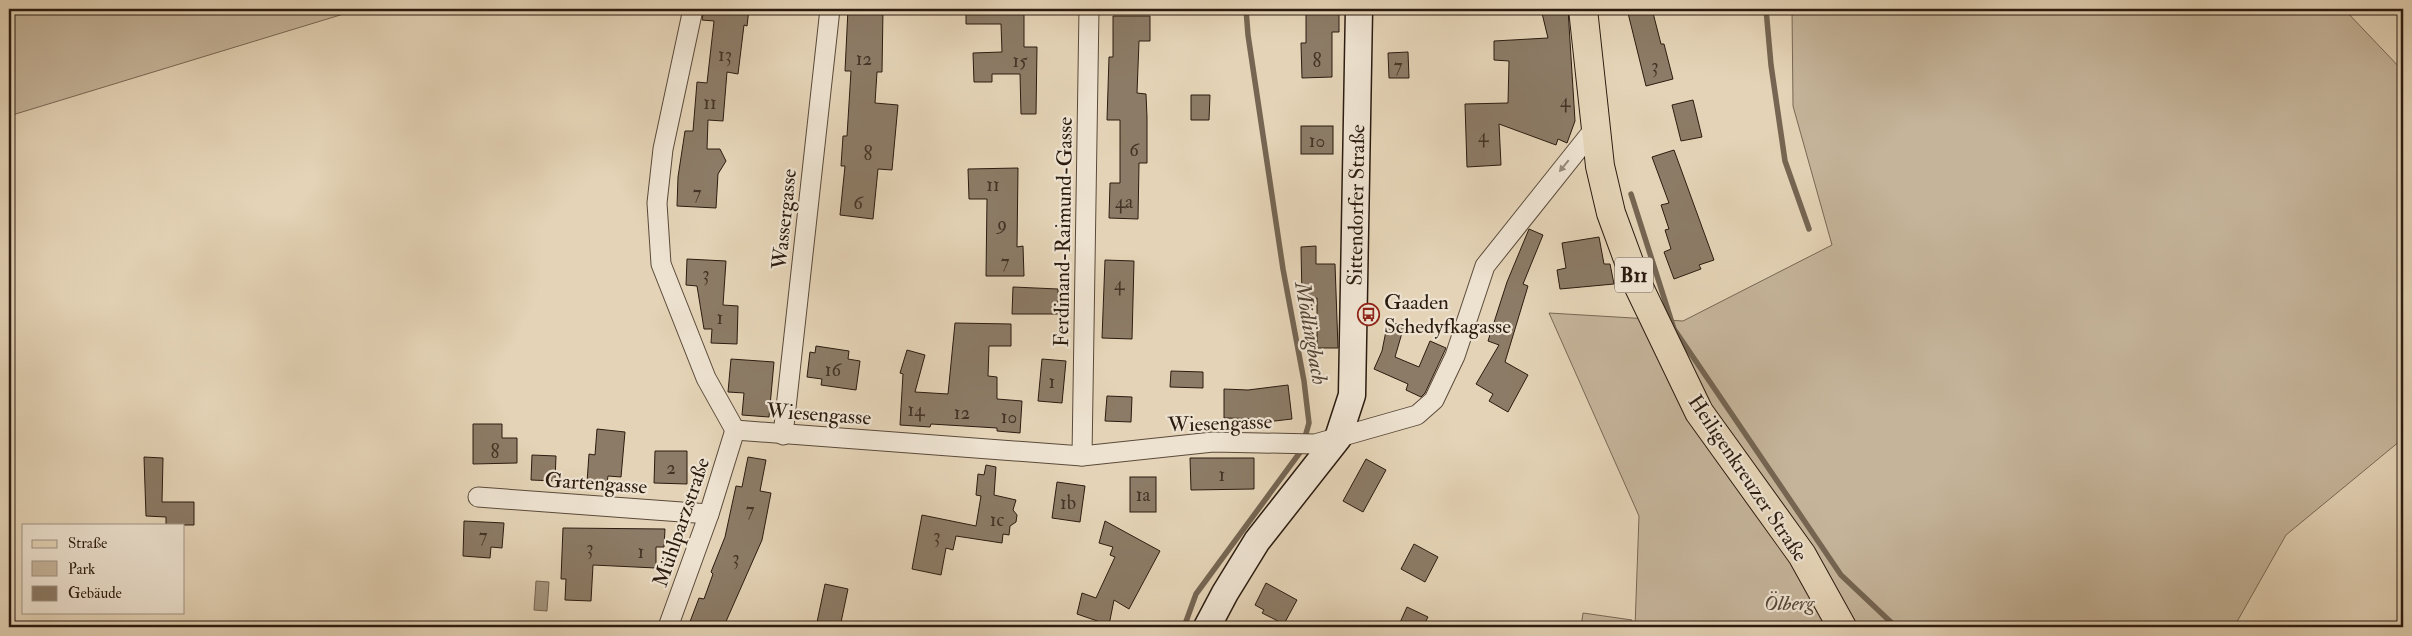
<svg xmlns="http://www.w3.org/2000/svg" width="2412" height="636" font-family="'IM FELL Double Pica',serif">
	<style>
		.green { fill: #c5b49a; stroke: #786855 }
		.water { fill: #a5957e; stroke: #756552 }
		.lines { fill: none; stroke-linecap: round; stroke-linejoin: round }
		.stream { stroke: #756552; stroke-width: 5.5 }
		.building { fill: #8c7b66; stroke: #2c1c10 }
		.street-casing { stroke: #5a4a3a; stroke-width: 21 }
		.secondary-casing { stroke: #2c1c10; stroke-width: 29 }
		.primary-casing { stroke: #2c1c10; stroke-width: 30 }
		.street { stroke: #ede2d0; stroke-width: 19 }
		.secondary { stroke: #ede2d0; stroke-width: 26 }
		.primary { stroke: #e4d3b6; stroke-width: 28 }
		.oneway { fill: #96897a }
		.labels { text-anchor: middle; stroke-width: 4.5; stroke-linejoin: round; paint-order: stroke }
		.number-label { font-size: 19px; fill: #443426 }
		.shield { fill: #ede2d0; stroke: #66574a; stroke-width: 1 }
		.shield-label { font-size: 20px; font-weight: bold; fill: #2c1c10 }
		.street-label { font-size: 21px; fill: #2c1c10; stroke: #ede2d0 }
		.poi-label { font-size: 21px; fill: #2c1c10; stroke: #ede2d0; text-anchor: start }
		.park-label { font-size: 21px; font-style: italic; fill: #5a4a39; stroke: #ede2d0 }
		.water-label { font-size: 22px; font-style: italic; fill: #564636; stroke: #ede2d0 }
	</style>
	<rect width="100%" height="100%" fill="#e4d3b6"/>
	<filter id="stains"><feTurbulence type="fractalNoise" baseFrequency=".004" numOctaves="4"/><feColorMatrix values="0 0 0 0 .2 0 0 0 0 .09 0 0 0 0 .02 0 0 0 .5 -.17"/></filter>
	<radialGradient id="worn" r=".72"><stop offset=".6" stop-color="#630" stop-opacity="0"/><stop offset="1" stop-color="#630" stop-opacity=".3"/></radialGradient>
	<g class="green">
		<polygon points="9,9 360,9 9,116"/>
		<polygon points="1792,9 2344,9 2403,71 2403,410 2401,412 2400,441 2286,535 2234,627 1635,627 1639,516 1549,313 1683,321 1832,245 1793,106"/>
		<polygon points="1583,613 1632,620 1631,627 1581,627"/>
	</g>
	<polygon class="water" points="536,581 549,582 547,611 534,610"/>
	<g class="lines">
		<g class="stream">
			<polyline points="1766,9 1771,65 1785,161 1809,229"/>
			<polyline points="1631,194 1674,329 1841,575 1896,627"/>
			<polyline points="1184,627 1196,594 1301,451 1309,423 1304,381 1283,269 1248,35 1246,9"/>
		</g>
	</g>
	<g class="building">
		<polygon points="704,9 749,9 747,26 744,25 738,74 727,72 723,121 708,120 707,149 720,149 726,161 718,174 716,208 677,206 678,177 685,131 693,131 697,82 707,83 714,21 702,20"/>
		<polygon points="848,9 883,9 882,72 877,72 875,103 898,105 892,170 878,169 873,219 840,215 845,166 841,166 843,136 847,136 851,71 845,71"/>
		<polygon points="966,9 1024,9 1024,47 1037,47 1036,114 1021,114 1020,74 992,74 992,82 974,82 973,53 1002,52 1001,24 966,24"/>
		<polygon points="1306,9 1339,9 1339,32 1332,32 1332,77 1302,78 1301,43 1306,43"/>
		<polygon points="1541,9 1568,9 1575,121 1567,143 1558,139 1556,145 1499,124 1501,165 1467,167 1465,104 1508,103 1509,61 1494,60 1494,41 1548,38"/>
		<polygon points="1627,9 1652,9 1661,44 1664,44 1673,79 1646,86"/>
		<polygon points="1113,16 1150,16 1150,41 1139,41 1137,93 1146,94 1147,117 1147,163 1139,163 1138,219 1109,218 1110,183 1120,183 1120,120 1107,120 1109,57 1113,57"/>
		<polygon points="1408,52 1409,78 1389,78 1388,53"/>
		<polygon points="1191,95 1210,95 1209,120 1191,120"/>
		<polygon points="1693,100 1702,137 1681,141 1672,105"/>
		<rect x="1301" y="126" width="32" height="28"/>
		<polygon points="1674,150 1714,260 1699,265 1701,269 1674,279 1664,252 1671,249 1665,230 1669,229 1661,205 1669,203 1652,157"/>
		<polygon points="1018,168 1017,247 1023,246 1024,276 986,276 987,199 969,199 968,169"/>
		<polygon points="1529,229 1543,235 1523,284 1528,286 1505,362 1528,375 1508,412 1489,401 1493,394 1476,384 1499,345 1488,341 1507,282"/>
		<polygon points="1599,237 1604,264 1610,264 1614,284 1560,289 1557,270 1566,268 1562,243"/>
		<polygon points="1316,246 1316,264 1335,264 1338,348 1317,348 1317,298 1302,298 1301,247"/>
		<polygon points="687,259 726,261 723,305 738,306 737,344 711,343 712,329 704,329 697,286 686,285"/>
		<polygon points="1105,260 1134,261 1132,339 1102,338"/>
		<polygon points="1013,287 1058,289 1058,314 1012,314"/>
		<polygon points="1388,321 1404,326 1395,357 1419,367 1430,341 1446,348 1425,393 1421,397 1406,390 1408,384 1374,369 1382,351"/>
		<polygon points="955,323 1011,324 1011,346 989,346 988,376 997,377 997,399 1022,401 1020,433 997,431 997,428 931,424 930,427 900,425 903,374 900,373 907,350 925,355 915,392 948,394"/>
		<polygon points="816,346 849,351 848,359 860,361 856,390 821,385 822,379 807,377 810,352 815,353"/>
		<polygon points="731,359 774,362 769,417 742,415 744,393 728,392"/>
		<polygon points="1042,359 1066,361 1062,403 1038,401"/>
		<polygon points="1171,371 1203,372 1203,388 1170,387"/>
		<polygon points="1288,385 1292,419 1266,422 1266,419 1224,418 1224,389 1248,390"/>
		<polygon points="1107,396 1132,397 1131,422 1105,421"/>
		<polygon points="473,424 502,424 502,438 517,438 517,463 473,464"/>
		<polygon points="597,429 625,432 621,477 608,476 607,483 587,482 589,454 595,455"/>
		<polygon points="655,451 687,451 687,484 654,483"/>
		<polygon points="532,455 556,456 555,481 531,480"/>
		<polygon points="144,457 163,458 162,502 194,502 194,525 166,525 166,517 146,516"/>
		<polygon points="748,457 766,460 760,491 771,493 762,540 724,626 715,623 713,627 688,627 699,598 704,599 713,574 711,572 725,537 736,486 742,487"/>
		<polygon points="1190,458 1254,458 1254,489 1191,490"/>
		<polygon points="1366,459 1386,470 1363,512 1343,501"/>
		<polygon points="986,465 996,467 994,495 1016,500 1013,510 1017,515 1016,522 1010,526 1009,535 1003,534 1002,543 956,536 953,550 946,548 941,575 912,569 922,515 976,526 981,496 976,495 978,474 984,475"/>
		<rect x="1130" y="477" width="26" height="35"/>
		<polygon points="1057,482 1085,486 1080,522 1052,518"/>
		<polygon points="464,521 504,523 502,548 491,547 490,558 463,556"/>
		<polygon points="1105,521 1160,551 1129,609 1114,600 1109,625 1077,614 1082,593 1096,598 1115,557 1110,555 1113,547 1099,543"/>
		<polygon points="563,528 665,529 664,547 656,547 656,568 593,565 591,601 565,600 566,579 561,579"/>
		<polygon points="1414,544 1438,557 1425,582 1401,569"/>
		<polygon points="1266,583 1297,600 1284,624 1262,613 1264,610 1255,605"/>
		<polygon points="825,584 848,589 840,627 816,627"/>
		<polygon points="1407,607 1428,617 1423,627 1398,627"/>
	</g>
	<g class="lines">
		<defs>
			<g id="street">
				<polyline points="693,9 663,149 657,203 661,264 706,378 735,430 1082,456 1213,442 1315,444 1417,415 1434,400 1455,356 1485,266 1595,128"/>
				<polyline points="783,435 830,9"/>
				<polyline points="1082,456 1089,9"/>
				<polyline points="478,497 709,514"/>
				<polyline points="668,627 709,514 735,430"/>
			</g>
			<polyline id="secondary" points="1207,627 1225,593 1257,541 1338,438 1352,395 1359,9"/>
			<polyline id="primary" points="1583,9 1600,166 1611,213 1636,281 1699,412 1802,555 1842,627"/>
		</defs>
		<use href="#street" class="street-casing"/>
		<use href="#secondary" class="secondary-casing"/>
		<use href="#primary" class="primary-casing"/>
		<use href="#street" class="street"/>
		<use href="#secondary" class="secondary"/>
		<use href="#primary" class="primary"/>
	</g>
	<defs><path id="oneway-solid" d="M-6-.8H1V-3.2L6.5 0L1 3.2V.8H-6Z" transform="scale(1.25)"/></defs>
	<use class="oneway" href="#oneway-solid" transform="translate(1564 166) rotate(129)"/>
	<defs>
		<symbol id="bus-ring" viewBox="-11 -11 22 22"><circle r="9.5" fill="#ede2d0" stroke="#8f2418" stroke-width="1.5"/><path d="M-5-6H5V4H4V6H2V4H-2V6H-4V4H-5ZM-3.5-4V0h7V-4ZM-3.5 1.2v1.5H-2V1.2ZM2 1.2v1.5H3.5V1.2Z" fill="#8f2418"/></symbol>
	</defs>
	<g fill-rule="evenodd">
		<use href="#bus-ring" x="1356" y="302" width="25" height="25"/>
	</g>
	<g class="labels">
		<g class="number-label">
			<text x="725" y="61">13</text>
			<text x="864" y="65">12</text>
			<text x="1020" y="67">15</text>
			<text x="1317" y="67">8</text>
			<text x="1398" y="72">7</text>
			<text x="1655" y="72">3</text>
			<text x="1565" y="107">4</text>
			<text x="710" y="109">11</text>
			<text x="1483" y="142">4</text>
			<text x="1317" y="147">10</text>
			<text x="1134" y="156">6</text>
			<text x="868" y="160">8</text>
			<text x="993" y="191">11</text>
			<text x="697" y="199">7</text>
			<text x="1124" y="208">4a</text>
			<text x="858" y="209">6</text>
			<text x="1002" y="230">9</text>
			<text x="1005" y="268">7</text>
			<text x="706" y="280">3</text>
			<text x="1119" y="290">4</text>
			<text x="720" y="324">1</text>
			<text x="833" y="376">16</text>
			<text x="1052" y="388">1</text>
			<text x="916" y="416">14</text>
			<text x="962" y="419">12</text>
			<text x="1009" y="423">10</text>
			<text x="495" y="458">8</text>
			<text x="671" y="474">2</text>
			<text x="1222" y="481">1</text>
			<text x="1143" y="501">1a</text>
			<text x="1068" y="509">1b</text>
			<text x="750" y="516">7</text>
			<text x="997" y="526">1c</text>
			<text x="483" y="542">7</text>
			<text x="937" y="542">3</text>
			<text x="590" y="554">3</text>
			<text x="641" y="558">1</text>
			<text x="736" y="564">3</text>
		</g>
		<rect class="shield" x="1615" y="257.5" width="38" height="35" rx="4"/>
		<g class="shield-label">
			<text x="1634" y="282">B11</text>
		</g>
		<g class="street-label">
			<text transform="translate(1356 205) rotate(-89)" y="7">Sittendorfer Straße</text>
			<text transform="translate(784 219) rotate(-84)" y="7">Wassergasse</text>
			<text transform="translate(1063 232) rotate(-89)" y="7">Ferdinand-Raimund-Gasse</text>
			<text transform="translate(819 414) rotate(4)" y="7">Wiesengasse</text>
			<text transform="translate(1220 423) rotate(-2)" y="7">Wiesengasse</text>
			<text transform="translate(1748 478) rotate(56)" y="7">Heiligenkreuzer Straße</text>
			<text transform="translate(596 483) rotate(4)" y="7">Gartengasse</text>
			<text transform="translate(681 522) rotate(-71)" y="7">Mühlparzstraße</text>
		</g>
		<g class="poi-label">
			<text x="1384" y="309">Gaaden<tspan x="1384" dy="24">Schedyfkagasse</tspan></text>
		</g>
		<g class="park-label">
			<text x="1789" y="610">Ölberg</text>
		</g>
		<g class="water-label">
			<text transform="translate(1312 333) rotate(80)" y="8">Mödlingbach</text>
		</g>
	</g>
	<rect width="2412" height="636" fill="none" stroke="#e4d3b6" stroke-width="30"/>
	<rect x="10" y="10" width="2392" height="616" fill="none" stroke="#2c1c10" stroke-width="2.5"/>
	<rect x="15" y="15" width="2382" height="606" fill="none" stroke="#2c1c10"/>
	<rect x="22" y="524" width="162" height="90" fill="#ede2d0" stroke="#a09383"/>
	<rect x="32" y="540" width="25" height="8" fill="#e4d3b6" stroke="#a09383"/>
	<text x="68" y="548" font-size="15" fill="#2c1c10">Straße</text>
	<rect x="32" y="561" width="25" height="15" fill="#c5b49a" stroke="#a09383"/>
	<text x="68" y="574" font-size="15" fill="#2c1c10">Park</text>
	<rect x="32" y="586" width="25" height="15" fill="#8c7b66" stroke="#a09383"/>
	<text x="68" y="598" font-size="15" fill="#2c1c10">Gebäude</text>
	<rect width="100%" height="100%" filter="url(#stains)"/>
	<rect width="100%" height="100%" fill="url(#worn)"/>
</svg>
